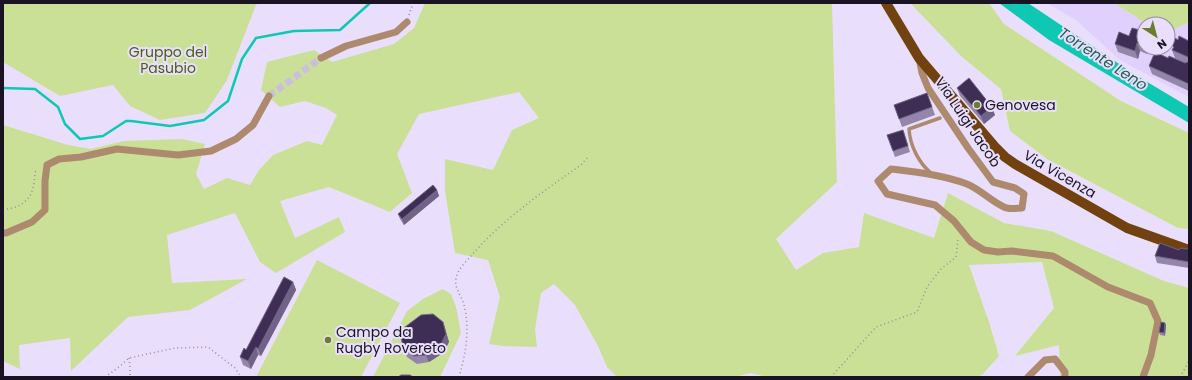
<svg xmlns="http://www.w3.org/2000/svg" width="1192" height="380" font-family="Poppins,sans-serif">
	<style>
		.built { fill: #e0d0fd }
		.green { fill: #cae096 }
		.water { fill: #0fc8b3 }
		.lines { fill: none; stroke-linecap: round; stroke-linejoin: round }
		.stream { stroke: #0fc8b3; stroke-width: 2.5 }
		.street-tunnel { stroke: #cac0dc; stroke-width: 7; stroke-dasharray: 7 3.5; stroke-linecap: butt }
		.path { stroke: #948ca4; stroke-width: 1.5; stroke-dasharray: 1 3; stroke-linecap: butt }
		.lane { stroke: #ad8a6d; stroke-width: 3.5 }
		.street { stroke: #ad8a6d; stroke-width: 7 }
		.primary { stroke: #71420f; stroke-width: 10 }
		.wall { fill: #9486a8 }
		.shaded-wall { fill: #716387 }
		.building { fill: #3e2e55; stroke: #716387 }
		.poi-dot { fill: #6a7e2e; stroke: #e9dffc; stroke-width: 1.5 }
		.labels { text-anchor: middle; stroke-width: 4; stroke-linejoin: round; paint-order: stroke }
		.park-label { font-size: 14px; fill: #4b5c12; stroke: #e9dffc }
		.poi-label { font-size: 14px; fill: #1a1324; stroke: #e9dffc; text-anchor: start }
		.street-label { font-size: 14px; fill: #1a1324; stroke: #e9dffc }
		.water-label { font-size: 15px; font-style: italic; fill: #205e55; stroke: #e9dffc }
	</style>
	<rect width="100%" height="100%" fill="#e9dffc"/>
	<polygon class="built" points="1047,3 1114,3 1147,24 1144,24 1144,48 1168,48 1168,32 1189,22 1189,97 1120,60 1076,20"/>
	<g class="green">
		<polygon points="3,3 259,3 256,5 227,80 205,113 160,120 130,106 113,85 60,96 3,62"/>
		<polygon points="425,3 832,3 837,182 776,239 796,270 823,253 859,247 864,213 934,238 948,193 1004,223 1051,231 1164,281 1189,288 1189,377 1060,377 1059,345 1015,356 1054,308 1042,262 969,265 989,322 999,356 982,375 975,377 925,376 924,377 767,377 751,373 735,377 617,377 607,367 598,346 575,305 554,284 541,293 535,329 537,347 503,346 489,344 500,297 488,260 455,253 445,191 445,159 493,170 512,130 539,118 519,92 419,114 397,154 412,193 390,212 329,187 280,201 295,238 339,217 345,232 276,273 260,262 235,213 167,235 172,283 247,279 190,310 128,317 71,371 70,338 19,345 20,369 3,361 3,125 68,145 91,149 124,141 182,139 205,144 196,174 204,189 227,178 250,185 259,170 273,155 307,141 322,145 337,115 326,108 305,101 280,107 261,90 267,62 314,50 332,62 394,44 414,28"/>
		<polygon points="910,3 989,3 1004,24 1121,101 1189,133 1189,229 1178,228 1047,159 1010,131 1001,89 962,57"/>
		<polygon points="1114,3 1189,3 1189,22 1168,32 1168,24 1147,24"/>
		<polygon points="317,260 400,303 361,377 256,377"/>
		<polygon points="443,289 451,294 456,307 461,333 440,377 373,377 407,311 423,299"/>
	</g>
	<polygon class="water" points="999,3 1028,3 1134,74 1189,107 1189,123 1049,40"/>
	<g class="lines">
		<polyline class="stream" points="3,88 35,89 58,107 65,124 80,139 103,136 126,121 131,121 170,126 204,120 228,101 242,59 256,38 294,31 340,30 370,3"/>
		<polyline class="street-tunnel" points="269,96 321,58"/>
		<g class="path">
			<polyline points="409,15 413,3"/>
			<path d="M 3,210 C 28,206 34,196 35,172 L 38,170"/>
			<polyline points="129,358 130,367 130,377"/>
			<polyline points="105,377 119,367 129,358 175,348 208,347 235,368 241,377"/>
			<path d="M 459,377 C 466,354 470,328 464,305 C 462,296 454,288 456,279 C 457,270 465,263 471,256 C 502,220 542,192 581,165 L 589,156"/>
			<polyline points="831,377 876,327 917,312 927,287 941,269 956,257 958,238"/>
			<polyline points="1180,377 1189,361"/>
		</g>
		<path class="lane" d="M 931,173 C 919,163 910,146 909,129 L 940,118"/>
		<g class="street">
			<polyline points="321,58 346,46 396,32 407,22"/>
			<path d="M 919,58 L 922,73 L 928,88 L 968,148 L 993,182 L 1015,188 L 1024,194 L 1022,208 C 1017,208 1009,210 1004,207 C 991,201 981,190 967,184 C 943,175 916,172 891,169 L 878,181 L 887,194 L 935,205 L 954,221 L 971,242 L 984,250 L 998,252 L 1012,251 L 1053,256 L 1108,287 L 1150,303 L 1158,321 L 1151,355 L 1143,377"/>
			<polyline points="3,233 6,233 32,222 45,210 45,181 47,165 59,159 81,157 117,149 178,155 211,151 236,139 253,125 269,96"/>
			<polyline points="1028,377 1045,360 1055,359 1065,372 1065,377"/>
		</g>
		<polyline class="primary" points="886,3 919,58 995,147 1005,157 1015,164 1127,228 1189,250"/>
	</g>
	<g class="wall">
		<polygon points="1144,31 1144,48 1149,48 1147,54 1140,51 1138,59 1118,52 1115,44"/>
		<polygon points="1178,40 1189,41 1189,91 1152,74 1149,66 1168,58 1185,63 1175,58 1172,50 1173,48 1172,45"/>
		<polygon points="957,88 995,115 984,124 960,96"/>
		<polygon points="927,93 935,115 902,127 894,105"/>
		<polygon points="903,130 910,152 895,157 887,135"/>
		<polygon points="437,190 439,196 404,225 400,219 398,214"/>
		<polygon points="1187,249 1189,249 1189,268 1157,263 1155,256 1179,250"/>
		<polygon points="293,282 296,290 261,356 258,355 251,369 243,365 240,357 246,350"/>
		<polygon points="443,322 449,342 443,353 429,362 417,364 407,357 404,349"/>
		<polygon points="1166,325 1165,336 1160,335 1159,332"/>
	</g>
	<g class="shaded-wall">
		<polygon points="1137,43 1140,51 1138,59 1135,51"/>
		<polygon points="1145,48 1149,48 1147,54"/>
		<polygon points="992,107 995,115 984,124 981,116"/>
		<polygon points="437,190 439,196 404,225 402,219"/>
		<polygon points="293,282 296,290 261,356 258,349"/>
		<polygon points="443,322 449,342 443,353 429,362 426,355"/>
		<polygon points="1165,323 1166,325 1165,336 1164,333"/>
		<polygon points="256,347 258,355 251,369 248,361"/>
	</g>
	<g class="building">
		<polygon points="1132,28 1144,31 1144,46 1137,43 1135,51 1115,44 1119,32 1129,36"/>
		<polygon points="1179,36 1189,41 1189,59 1188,57 1172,50 1174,47 1172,45 1175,38 1178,40"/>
		<polygon points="1155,52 1168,58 1169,56 1185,63 1188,62 1189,60 1189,84 1149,66"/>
		<polygon points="969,78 992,107 981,116 957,88"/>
		<polygon points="927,93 932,107 899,119 894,105"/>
		<polygon points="903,130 908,146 893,151 887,135"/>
		<polygon points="433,185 437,190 402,219 398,214"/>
		<polygon points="1160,243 1179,250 1181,248 1187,249 1189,249 1189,262 1155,256"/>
		<polygon points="284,277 293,282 258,349 256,347 248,361 240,357 244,348 246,350"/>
		<polygon points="433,314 443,322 446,334 440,346 426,355 414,356 404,349 401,338 405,327 421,315"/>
		<polygon points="1161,322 1165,323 1164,333 1159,332"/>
		<polygon points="401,375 410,375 413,377 398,377"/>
	</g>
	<g class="poi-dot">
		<circle cx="977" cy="105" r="4"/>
		<circle cx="328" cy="340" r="4"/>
	</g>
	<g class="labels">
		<g class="park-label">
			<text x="168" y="57">Gruppo del<tspan x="168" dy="16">Pasubio</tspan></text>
		</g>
		<g class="poi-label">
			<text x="985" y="110">Genovesa</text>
			<text x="336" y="337">Campo da<tspan x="336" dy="16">Rugby Rovereto</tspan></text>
		</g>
		<g class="street-label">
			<text transform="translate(968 122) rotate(56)" y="5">Via Luigi Jacob</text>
			<text transform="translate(1060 174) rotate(30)" y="5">Via Vicenza</text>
		</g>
		<g class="water-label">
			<text transform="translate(1103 59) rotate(33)" y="5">Torrente Leno</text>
		</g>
	</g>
	<rect width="1192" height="380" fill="none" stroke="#1a1324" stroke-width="8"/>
	<g transform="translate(1156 36) rotate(144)"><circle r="19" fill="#e9dffc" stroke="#968da6"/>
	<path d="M0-3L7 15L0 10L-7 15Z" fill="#6a7e2e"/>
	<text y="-6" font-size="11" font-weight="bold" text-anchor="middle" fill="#1a1324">N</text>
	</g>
</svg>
